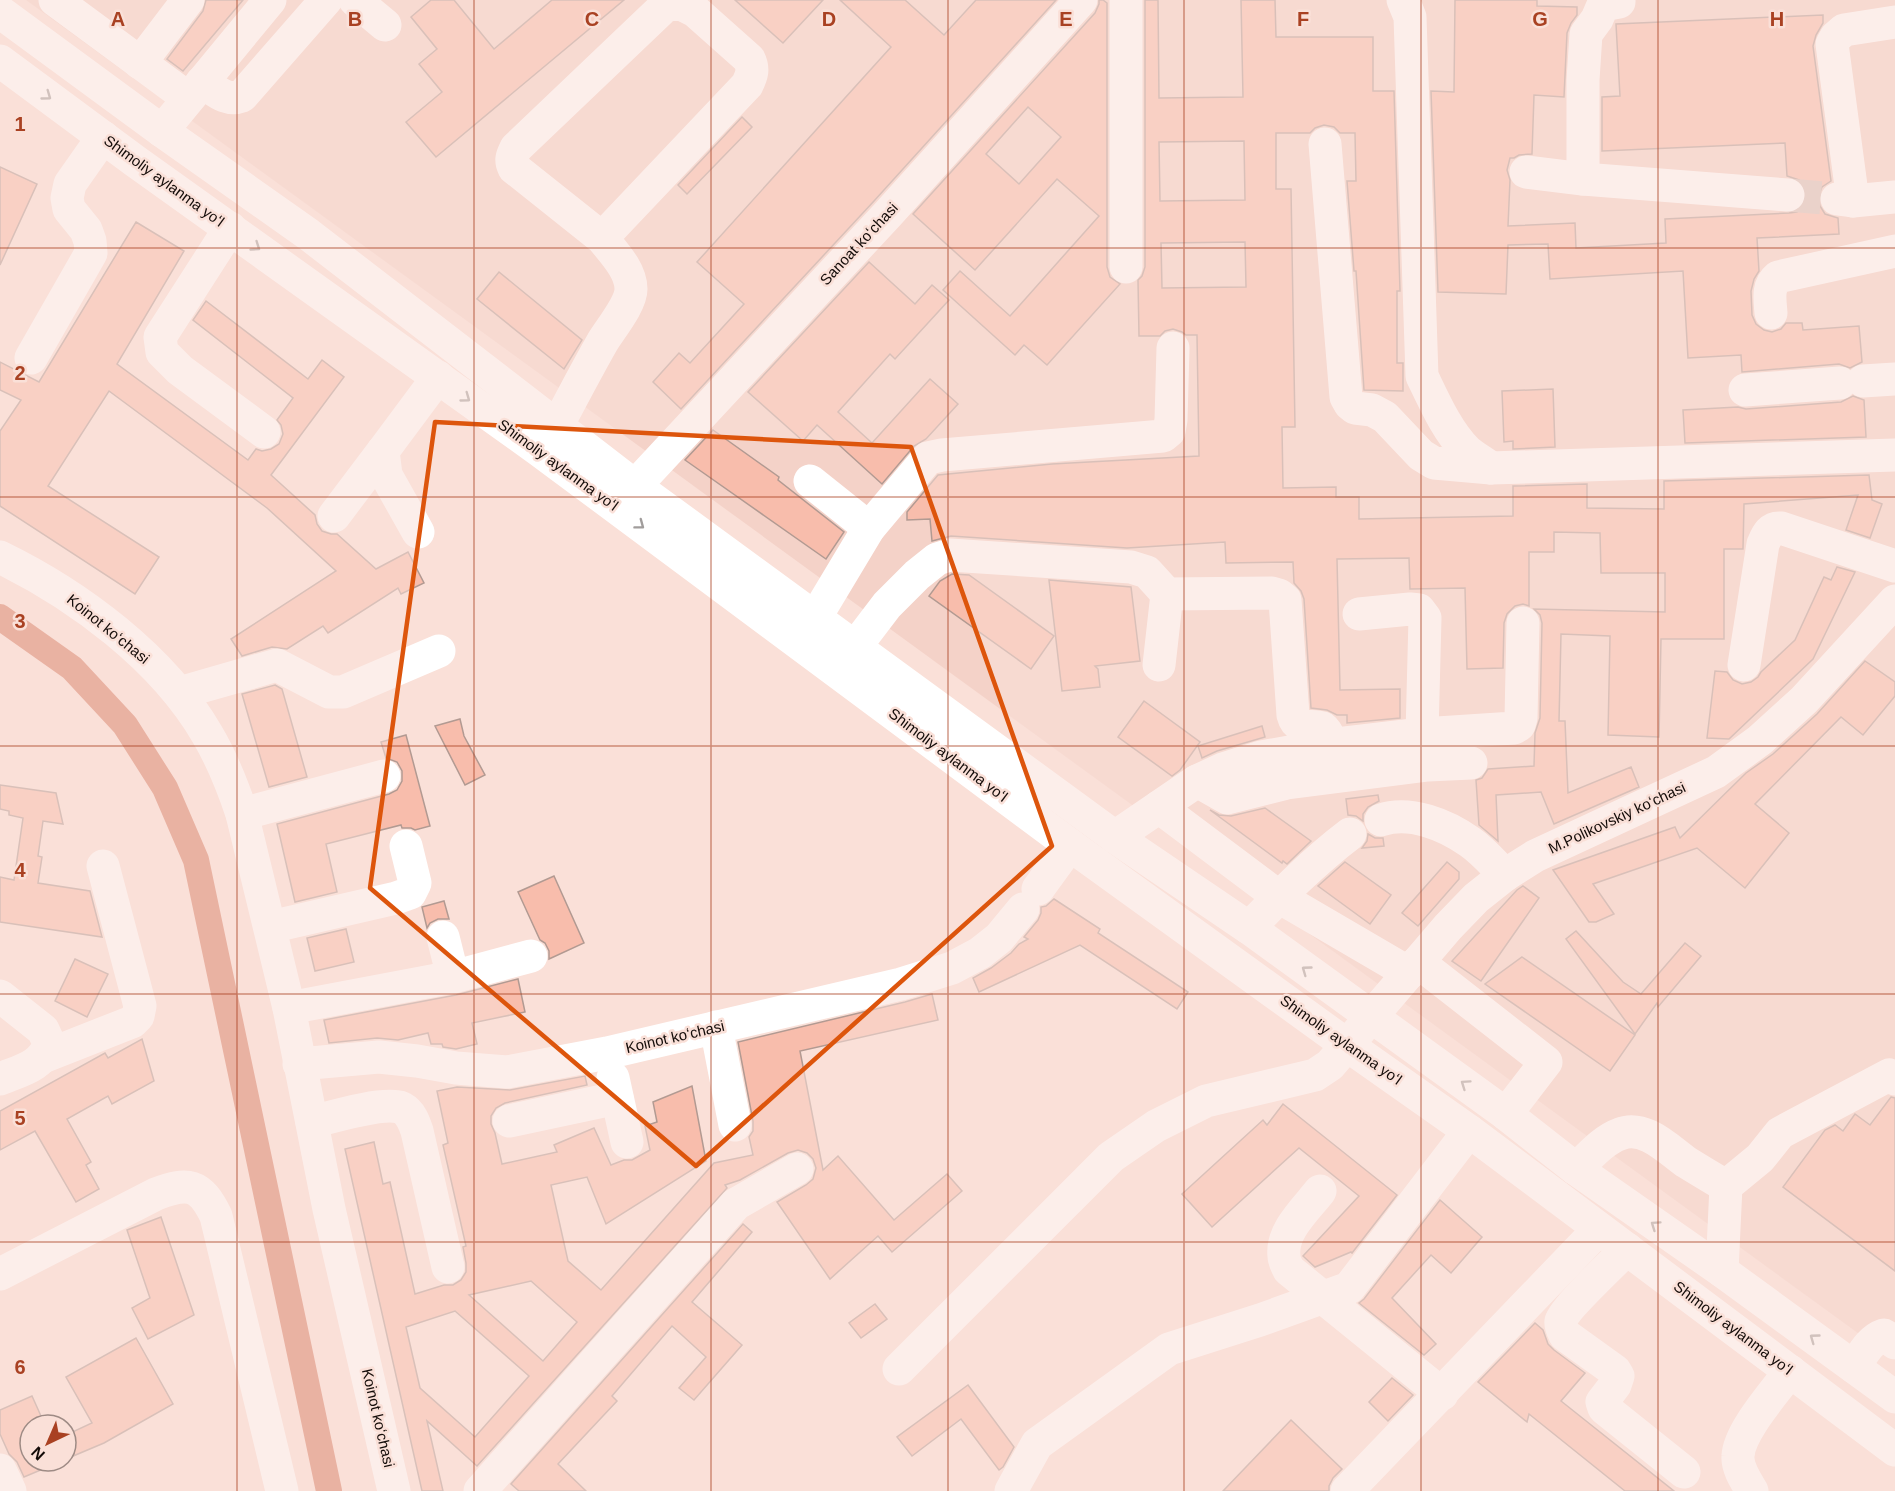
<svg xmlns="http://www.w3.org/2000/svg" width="1895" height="1491" font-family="Arial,sans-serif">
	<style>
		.built { fill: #f4d2c8 }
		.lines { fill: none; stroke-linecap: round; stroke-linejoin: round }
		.canal { stroke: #d57a60; stroke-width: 26 }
		.building { fill: #f8bdac; stroke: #b29a92; stroke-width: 1.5; fill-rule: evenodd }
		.minor-tunnel { stroke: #d7c0b9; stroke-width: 33; stroke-dasharray: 33 16; stroke-linecap: butt }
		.minor { stroke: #fff; stroke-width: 33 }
		.major { stroke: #fff; stroke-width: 33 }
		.oneway { stroke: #a19d9c }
		.marked { fill: none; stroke: #dd550c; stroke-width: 4.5; stroke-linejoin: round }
		.grid { fill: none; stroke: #a94122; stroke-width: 1.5; stroke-opacity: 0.55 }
		.labels { text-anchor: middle; stroke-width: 5; stroke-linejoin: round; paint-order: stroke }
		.street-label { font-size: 15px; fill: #130b08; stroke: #fae0d8 }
		.grid-label { font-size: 20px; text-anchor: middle; font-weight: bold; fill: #a94122; stroke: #fae0d8; stroke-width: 5; stroke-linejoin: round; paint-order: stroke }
	</style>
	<rect width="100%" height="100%" fill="#fae0d8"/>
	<polygon class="built" points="26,0 1895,0 1895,1360 1433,1024"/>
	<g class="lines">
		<polyline class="canal" points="0,617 72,668 125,725 165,788 196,860 329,1491"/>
	</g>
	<g class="building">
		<polygon points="206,0 243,0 183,71 167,59 203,11"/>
		<polygon points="431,0 454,0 494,49 552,0 624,0 436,157 406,122 442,92 419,64 437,49 411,17"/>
		<polygon points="735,0 823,0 783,43"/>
		<polygon points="840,0 905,0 944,35 976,0 1056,0 874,201 681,409 653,382 679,353 690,363 744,304 697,262 891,47"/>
		<path d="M 1099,0 L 1103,0 L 1107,3 L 1107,267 L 1110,277 L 1120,284 L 1047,365 L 1024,345 L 1015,355 L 943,290 L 960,271 L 1010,316 L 1099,216 L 1057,179 L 975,270 L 913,214 L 1095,13 L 1099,4 ZM 1028,107 L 1061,137 L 1019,184 L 986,154 Z"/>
		<path d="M 1145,0 L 1158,0 L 1159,98 L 1243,97 L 1241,0 L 1275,0 L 1276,37 L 1373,37 L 1373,91 L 1394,91 L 1400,291 L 1397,291 L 1397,363 L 1403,363 L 1403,391 L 1364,390 L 1356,271 L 1354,271 L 1347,181 L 1356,181 L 1355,133 L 1340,133 L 1334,127 L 1324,125 L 1315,128 L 1310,133 L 1276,133 L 1276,189 L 1291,189 L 1295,427 L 1282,427 L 1283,488 L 1336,487 L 1336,497 L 1359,497 L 1359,519 L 1408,518 L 1513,516 L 1513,486 L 1587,484 L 1587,508 L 1664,509 L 1664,481 L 1869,475 L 1872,500 L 1882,504 L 1870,538 L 1846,530 L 1858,495 L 1744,504 L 1743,549 L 1724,549 L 1724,639 L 1661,639 L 1659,737 L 1608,735 L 1610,636 L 1561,634 L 1559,721 L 1565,721 L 1568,793 L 1631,767 L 1639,787 L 1554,824 L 1541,792 L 1496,795 L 1498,841 L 1479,825 L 1476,780 L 1482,778 L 1488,769 L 1534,766 L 1535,733 L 1540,718 L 1542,623 L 1540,615 L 1534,609 L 1665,612 L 1665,573 L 1601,573 L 1600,533 L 1554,532 L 1554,552 L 1529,552 L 1529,606 L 1523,604 L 1515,606 L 1507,614 L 1504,623 L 1503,668 L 1467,669 L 1465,588 L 1410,589 L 1409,558 L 1337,559 L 1340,690 L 1400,689 L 1400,718 L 1347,723 L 1347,715 L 1337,715 L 1327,710 L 1311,708 L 1304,599 L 1301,591 L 1294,583 L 1293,562 L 1226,563 L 1225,542 L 1127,548 L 951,536 L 932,541 L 930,519 L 907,520 L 907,512 L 938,475 L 1052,464 L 1199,456 L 1197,335 L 1186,335 L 1182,332 L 1173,329 L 1165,331 L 1160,336 L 1139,336 L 1138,280 L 1142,276 L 1145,267 ZM 1244,141 L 1245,200 L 1160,201 L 1159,142 ZM 1245,242 L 1246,287 L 1162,288 L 1161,243 Z"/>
		<polygon points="1455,0 1537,0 1537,6 1577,7 1577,15 1571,23 1567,33 1564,97 1534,95 1532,154 1519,155 1514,158 1510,158 1507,170 1510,180 1508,226 1575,223 1576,248 1666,243 1665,219 1789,213 1797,212 1803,206 1807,197 1805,187 1799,180 1787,176 1785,143 1602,151 1602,97 1620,96 1616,24 1823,15 1823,23 1816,35 1813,46 1831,181 1822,187 1818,197 1820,206 1825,214 1838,218 1839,234 1757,238 1759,271 1754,279 1751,291 1752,315 1756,324 1764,330 1772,332 1781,329 1786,323 1802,323 1803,330 1859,326 1862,362 1850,368 1839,364 1742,372 1741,355 1688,358 1683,271 1550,279 1548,244 1508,245 1506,294 1438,292 1431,91 1454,92"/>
		<polygon points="742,117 752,127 687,194 678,185"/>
		<polygon points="0,167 37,184 0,265"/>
		<polygon points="136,222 184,251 117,364 248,460 256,449 262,451 271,449 279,444 283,434 281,425 277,420 293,398 193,320 206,301 308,379 322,360 344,377 271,475 315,515 317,524 322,531 331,534 337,534 376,569 408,552 424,583 401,594 398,588 328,633 323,626 287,649 272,647 242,656 231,639 336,571 267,508 109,391 48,486 159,557 135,594 0,506 0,431 21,400 0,390 0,362 39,382"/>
		<polygon points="869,262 915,304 932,285 949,300 895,359 890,354 838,412 872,443 930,379 958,404 926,439 914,446 882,484 817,425 803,441 748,392"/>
		<polygon points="499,272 582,340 564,369 477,299"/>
		<polygon points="1553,389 1555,447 1513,449 1513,441 1504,442 1502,391"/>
		<polygon points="1853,396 1864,400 1866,437 1685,443 1683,410 1738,407 1746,409 1841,402"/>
		<polygon points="713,430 779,477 778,480 844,532 826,559 685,460"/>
		<polygon points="1837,567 1855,572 1813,659 1729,739 1707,738 1715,671 1727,672 1733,680 1742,684 1751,682 1758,677 1761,672 1795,640 1824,577 1831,580"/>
		<polygon points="952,574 969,575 1054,636 1031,669 929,596 940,581"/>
		<polygon points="1049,580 1131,587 1140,661 1095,666 1098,669 1100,687 1062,691"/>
		<polygon points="1865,661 1895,682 1895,696 1863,735 1841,717 1755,804 1789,833 1745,888 1697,848 1593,884 1614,914 1596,922 1589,922 1553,870 1675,827 1680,838 1746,773 1773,754 1817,714"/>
		<polygon points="275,685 282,689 307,777 269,787 242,694"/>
		<polygon points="1144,701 1200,742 1180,770 1172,776 1118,737"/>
		<polygon points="460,719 464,736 485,775 465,785 435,726"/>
		<polygon points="1262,726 1265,737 1217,751 1202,758 1198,746"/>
		<polygon points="406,735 430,826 415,830 411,828 402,828 401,825 326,844 337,892 295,902 277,824 389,794 397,790 402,781 402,771 397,762 386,758 381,742"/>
		<polygon points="0,785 56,793 63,824 43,821 38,856 42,857 38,883 90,891 102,937 0,922 0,877 14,880 23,818 9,815 9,811 0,809"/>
		<polygon points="1378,795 1379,801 1368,807 1363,814 1363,821 1356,816 1348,815 1346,799"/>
		<polygon points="1265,808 1311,841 1287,864 1283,861 1282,863 1210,810 1219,815 1231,816"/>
		<polygon points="1368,834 1375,838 1383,838 1384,846 1362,848 1367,841"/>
		<polygon points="1345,862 1391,895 1370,924 1318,886"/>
		<polygon points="1447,862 1459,872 1459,879 1418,926 1402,913"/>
		<polygon points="554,876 584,943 549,959 549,951 545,943 540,940 518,892"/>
		<polygon points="1523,886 1539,898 1481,981 1452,961 1517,890"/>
		<polygon points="1054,899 1100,929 1098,933 1188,992 1177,1009 1080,945 979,992 973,978 991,968 1011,953 1019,944 1028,939 1024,937 1038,920 1041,913 1041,907 1046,906"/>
		<polygon points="444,901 449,919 438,919 430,923 427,928 422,907"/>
		<polygon points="346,929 354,962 315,971 307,938"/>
		<polygon points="1576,931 1623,982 1641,994 1685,943 1701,956 1658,1007 1657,1003 1635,1034 1566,939"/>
		<polygon points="1522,957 1635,1035 1610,1071 1485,984"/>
		<polygon points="75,959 108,974 87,1017 55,1001"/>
		<polygon points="518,979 525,1012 472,1023 477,1044 456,1049 443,1047 442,1044 431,1044 428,1033 398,1040 377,1038 329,1043 324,1020 456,995"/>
		<path d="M 932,994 L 938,1020 L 800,1051 L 823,1170 L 838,1156 L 894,1220 L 947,1174 L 962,1191 L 892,1252 L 878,1236 L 830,1279 L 777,1202 L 806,1185 L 813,1179 L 816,1168 L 813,1159 L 807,1153 L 798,1150 L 788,1153 L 740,1180 L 725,1185 L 727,1188 L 477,1466 L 427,1421 L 443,1491 L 422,1491 L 345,1149 L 374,1142 L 383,1184 L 390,1182 L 415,1294 L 444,1285 L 453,1285 L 461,1280 L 466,1272 L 466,1263 L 463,1247 L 466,1246 L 443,1145 L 448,1143 L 437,1091 L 457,1087 L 510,1090 L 585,1076 L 587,1085 L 505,1103 L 496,1108 L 491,1116 L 491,1124 L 495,1133 L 502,1164 L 557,1152 L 554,1145 L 594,1128 L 611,1165 L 624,1160 L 632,1160 L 650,1150 L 645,1126 L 657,1122 L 653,1102 L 692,1086 L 706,1161 L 606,1224 L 587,1177 L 551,1185 L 568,1261 L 601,1290 L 714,1163 L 753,1155 L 749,1137 L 753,1131 L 753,1121 L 738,1042 L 905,1002 ZM 531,1281 L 577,1322 L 543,1361 L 469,1295 ZM 455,1311 L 529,1376 L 475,1437 L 420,1388 L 406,1327 Z"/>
		<polygon points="142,1039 154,1081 112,1104 108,1096 67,1119 91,1162 86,1165 99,1189 76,1202 35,1131 0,1150 0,1111 105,1053 108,1058"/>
		<polygon points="1891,1097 1895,1098 1895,1271 1783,1187 1825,1130 1835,1125 1843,1131 1855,1114 1870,1125"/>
		<polygon points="1283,1104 1397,1195 1352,1253 1351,1252 1315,1267 1303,1256 1359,1196 1299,1148 1212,1227 1182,1194 1263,1120 1267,1125"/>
		<polygon points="1440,1200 1482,1237 1451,1273 1431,1255 1392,1298 1436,1344 1424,1355 1359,1303 1364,1299"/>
		<polygon points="161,1217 194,1315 148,1339 132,1308 150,1298 127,1230"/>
		<polygon points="743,1224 752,1232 692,1302 742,1345 694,1400 679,1388 706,1357 672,1326 612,1396 617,1401 558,1464 586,1491 519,1491 511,1484"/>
		<polygon points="875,1304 887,1319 861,1338 849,1323"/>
		<polygon points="1535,1323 1543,1330 1548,1344 1554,1350 1585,1373 1561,1401 1674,1491 1625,1491 1529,1414 1527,1422 1478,1382"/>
		<polygon points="136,1338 173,1404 104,1443 66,1459 66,1435 92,1423 66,1377"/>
		<polygon points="1392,1378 1413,1395 1388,1421 1369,1402"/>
		<polygon points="968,1385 1014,1447 1003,1467 999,1470 961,1419 912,1456 897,1437"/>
		<polygon points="32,1396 45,1425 30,1425 30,1461 62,1461 24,1477 17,1462 9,1454 0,1434 0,1410"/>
		<polygon points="1291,1420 1342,1469 1333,1478 1329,1486 1329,1491 1223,1491"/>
	</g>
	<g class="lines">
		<polyline class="minor-tunnel" points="1788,195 1837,199"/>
		<g class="minor">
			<polyline points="55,0 188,98"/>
			<polyline points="355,0 385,25"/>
			<path d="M 1403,0 L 1410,17 L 1422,376 C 1434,401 1447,431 1467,451 C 1474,457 1483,462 1491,468"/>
			<polyline points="140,63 188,0"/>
			<path d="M 202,82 C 215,90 226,102 242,96 L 326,0"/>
			<polyline points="162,131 270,0"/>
			<polyline points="1325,144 1346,397 1350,404 1355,408 1372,410 1385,417 1421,455 1434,463 1491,468 1895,455"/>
			<polyline points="1526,172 1583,179 1788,195"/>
			<polyline points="1583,179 1583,80 1586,34 1597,19 1603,5 1619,2 1619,0"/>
			<polyline points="1837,199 1853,201 1895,197"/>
			<polyline points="1853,201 1832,44 1836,37 1844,30 1895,22"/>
			<polyline points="230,228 160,337 162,352 180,370 264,432"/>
			<polyline points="1126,267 1126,0"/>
			<path d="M 1771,313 C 1770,300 1767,286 1778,277 L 1895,251"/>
			<polyline points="31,358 91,253 90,241 86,230 69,209 67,198 70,184 103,137"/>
			<polyline points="1863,381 1895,379"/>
			<polyline points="1745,390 1840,383"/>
			<path d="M 557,426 C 572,398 587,369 603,341 C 611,328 631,304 631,289 C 631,270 613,252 602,238 L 747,85 C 752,75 754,69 749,59 L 695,11 L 681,4 L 666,5 L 516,148 C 512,156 510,160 514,168 L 602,238"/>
			<polyline points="810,481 869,528"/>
			<polyline points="635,486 888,214 1081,0"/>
			<polyline points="334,516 383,451"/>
			<polyline points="418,532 386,475 383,451 438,377"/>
			<path d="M 0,557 C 78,595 163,658 207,734 C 222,759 233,787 242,814 L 289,1008 L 329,1209 L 394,1491"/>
			<polyline points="1359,614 1410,609 1419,610 1425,618 1422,734"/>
			<polyline points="815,618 869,528 928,458 942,455 1163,436 1169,431 1171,420 1173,348"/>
			<path d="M 855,647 L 887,605 L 917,575 L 937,559 L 950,555 L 1131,567 L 1147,572 L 1167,594 L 1272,593 L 1279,595 L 1285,600 L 1293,715 C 1297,731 1310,724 1323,728 L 1327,733 L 1328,745"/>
			<polyline points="1159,665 1167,594"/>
			<path d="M 1744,665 L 1763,544 C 1767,535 1770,527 1781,528 L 1895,566"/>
			<polyline points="179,693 277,665 329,692 343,692 439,651"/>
			<polyline points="1197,781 1227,798 1287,783 1428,765 1471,763"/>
			<polyline points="1159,807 1279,897 1409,973"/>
			<polyline points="242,814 384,776"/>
			<path d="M 1381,820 C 1410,810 1446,825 1470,842 C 1483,851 1494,864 1505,875"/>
			<polyline points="1115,837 1197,781 1223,769 1261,757 1328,745 1422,734 1514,728 1519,725 1521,718 1523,623"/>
			<polyline points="1038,889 1070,845"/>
			<polyline points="270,927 396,898 410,893 415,883 406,846"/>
			<path d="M 1249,928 C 1281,895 1313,862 1350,834"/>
			<polyline points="443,937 453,977"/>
			<polyline points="1418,962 1546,1062 1506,1114"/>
			<path d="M 0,996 L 43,1030 L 49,1043 C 44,1066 19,1071 0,1079"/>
			<polyline points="289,1008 453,977 531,956"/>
			<polyline points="716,1027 735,1125"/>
			<polyline points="43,1057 132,1022 138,1016 140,1006 103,866"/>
			<polyline points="299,1064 379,1057 417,1061 456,1068 507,1072 607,1053 901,984 952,968 980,953 999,938 1023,909"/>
			<polyline points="613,1078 627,1142"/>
			<polyline points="509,1121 617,1098"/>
			<path d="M 312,1122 C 331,1117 385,1101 402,1108 C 411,1113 414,1122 417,1131 L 448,1267"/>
			<path d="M 1576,1169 C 1589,1157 1603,1140 1620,1134 C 1644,1124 1668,1149 1686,1162 C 1699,1170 1712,1178 1726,1186"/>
			<path d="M 1320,1191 C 1306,1209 1281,1231 1284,1256 C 1284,1261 1287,1266 1289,1270 L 1442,1394"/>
			<path d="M 1627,1249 C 1615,1261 1564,1309 1561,1321 C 1560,1326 1563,1331 1565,1335 L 1615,1371 L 1618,1376 L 1615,1385 L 1602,1402 L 1604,1408 L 1684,1472"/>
			<polyline points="1722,1271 1726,1186 1760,1158 1780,1133 1889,1075 1895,1079"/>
			<path d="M 0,1274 L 156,1194 C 188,1182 200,1183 216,1216 L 282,1491"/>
			<path d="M 1854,1367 C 1862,1356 1869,1340 1884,1335 L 1895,1343"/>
			<polyline points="899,1369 1111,1157 1156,1126 1206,1101 1315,1075 1330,1065 1448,927 1476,898 1505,875 1535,856 1716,772 1760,740 1804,700 1895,601"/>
			<polyline points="0,1470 10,1491"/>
			<polyline points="480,1491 736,1204 797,1169"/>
			<polyline points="1011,1491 1037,1444 1169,1349 1260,1320 1349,1288 1469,1131"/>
			<polyline points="1347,1491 1599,1229"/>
			<path d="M 1752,1491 C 1746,1481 1737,1468 1738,1456 C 1739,1431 1776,1391 1790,1371"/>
		</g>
		<g class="major">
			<polyline points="0,12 162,131 308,234 635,486 855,647 1115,837 1249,928 1506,1114 1576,1169 1722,1271 1895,1397"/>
			<polyline points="0,61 135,161 539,450 1070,845 1347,1045 1469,1131 1895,1450"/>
		</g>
	</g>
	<defs><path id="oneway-chevron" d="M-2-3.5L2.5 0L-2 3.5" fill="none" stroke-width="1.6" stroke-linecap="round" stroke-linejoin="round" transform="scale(1.5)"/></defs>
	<g class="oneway">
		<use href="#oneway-chevron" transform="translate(47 96) rotate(36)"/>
		<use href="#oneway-chevron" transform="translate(256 247) rotate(35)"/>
		<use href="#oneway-chevron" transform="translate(466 398) rotate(36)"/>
		<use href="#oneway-chevron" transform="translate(640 525) rotate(37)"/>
		<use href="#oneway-chevron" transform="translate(1306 970) rotate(-144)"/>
		<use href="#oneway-chevron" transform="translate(1465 1084) rotate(-145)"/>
		<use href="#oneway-chevron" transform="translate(1655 1225) rotate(-145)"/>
		<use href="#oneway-chevron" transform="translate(1814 1338) rotate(-144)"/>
	</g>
	<path d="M0 0H1895V1491H0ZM 435,422 L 911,447 L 1052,846 L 696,1166 L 370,888 Z" fill="#fae0d8" fill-opacity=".55" fill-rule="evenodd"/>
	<path class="marked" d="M 435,422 L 911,447 L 1052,846 L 696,1166 L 370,888 Z"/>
	<path class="grid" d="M 237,0 L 237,1491M 474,0 L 474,1491M 711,0 L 711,1491M 948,0 L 948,1491M 1184,0 L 1184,1491M 1421,0 L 1421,1491M 1658,0 L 1658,1491M 0,248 L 1895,248M 0,497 L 1895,497M 0,746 L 1895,746M 0,994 L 1895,994M 0,1242 L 1895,1242"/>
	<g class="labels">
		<g class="street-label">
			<text transform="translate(164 181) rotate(36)" y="5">Shimoliy aylanma yoʻl</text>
			<text transform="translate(859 244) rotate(-47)" y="5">Sanoat koʻchasi</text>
			<text transform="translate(558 465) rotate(36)" y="5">Shimoliy aylanma yoʻl</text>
			<text transform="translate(108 629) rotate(39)" y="5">Koinot koʻchasi</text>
			<text transform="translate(948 755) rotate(37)" y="5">Shimoliy aylanma yoʻl</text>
			<text transform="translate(1617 818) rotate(-25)" y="5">M.Polikovskiy koʻchasi</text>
			<text transform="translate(675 1037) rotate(-13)" y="5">Koinot koʻchasi</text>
			<text transform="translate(1341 1040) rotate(35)" y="5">Shimoliy aylanma yoʻl</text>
			<text transform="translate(1733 1328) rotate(37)" y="5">Shimoliy aylanma yoʻl</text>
			<text transform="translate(378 1418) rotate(77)" y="5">Koinot koʻchasi</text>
		</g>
	</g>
	<g class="grid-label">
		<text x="118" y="26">A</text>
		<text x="355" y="26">B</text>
		<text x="592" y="26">C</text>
		<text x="829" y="26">D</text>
		<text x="1066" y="26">E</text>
		<text x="1303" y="26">F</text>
		<text x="1540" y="26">G</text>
		<text x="1777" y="26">H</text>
		<text x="20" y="131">1</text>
		<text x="20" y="380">2</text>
		<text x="20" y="628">3</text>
		<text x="20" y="877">4</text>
		<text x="20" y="1125">5</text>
		<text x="20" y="1374">6</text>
	</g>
	<g transform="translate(48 1443) rotate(224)"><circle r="28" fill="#fae0d8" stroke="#9e8b85" stroke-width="1.5"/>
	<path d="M0-4.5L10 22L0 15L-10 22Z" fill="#a94122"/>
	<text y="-9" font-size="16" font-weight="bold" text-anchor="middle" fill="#130b08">N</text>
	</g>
</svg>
